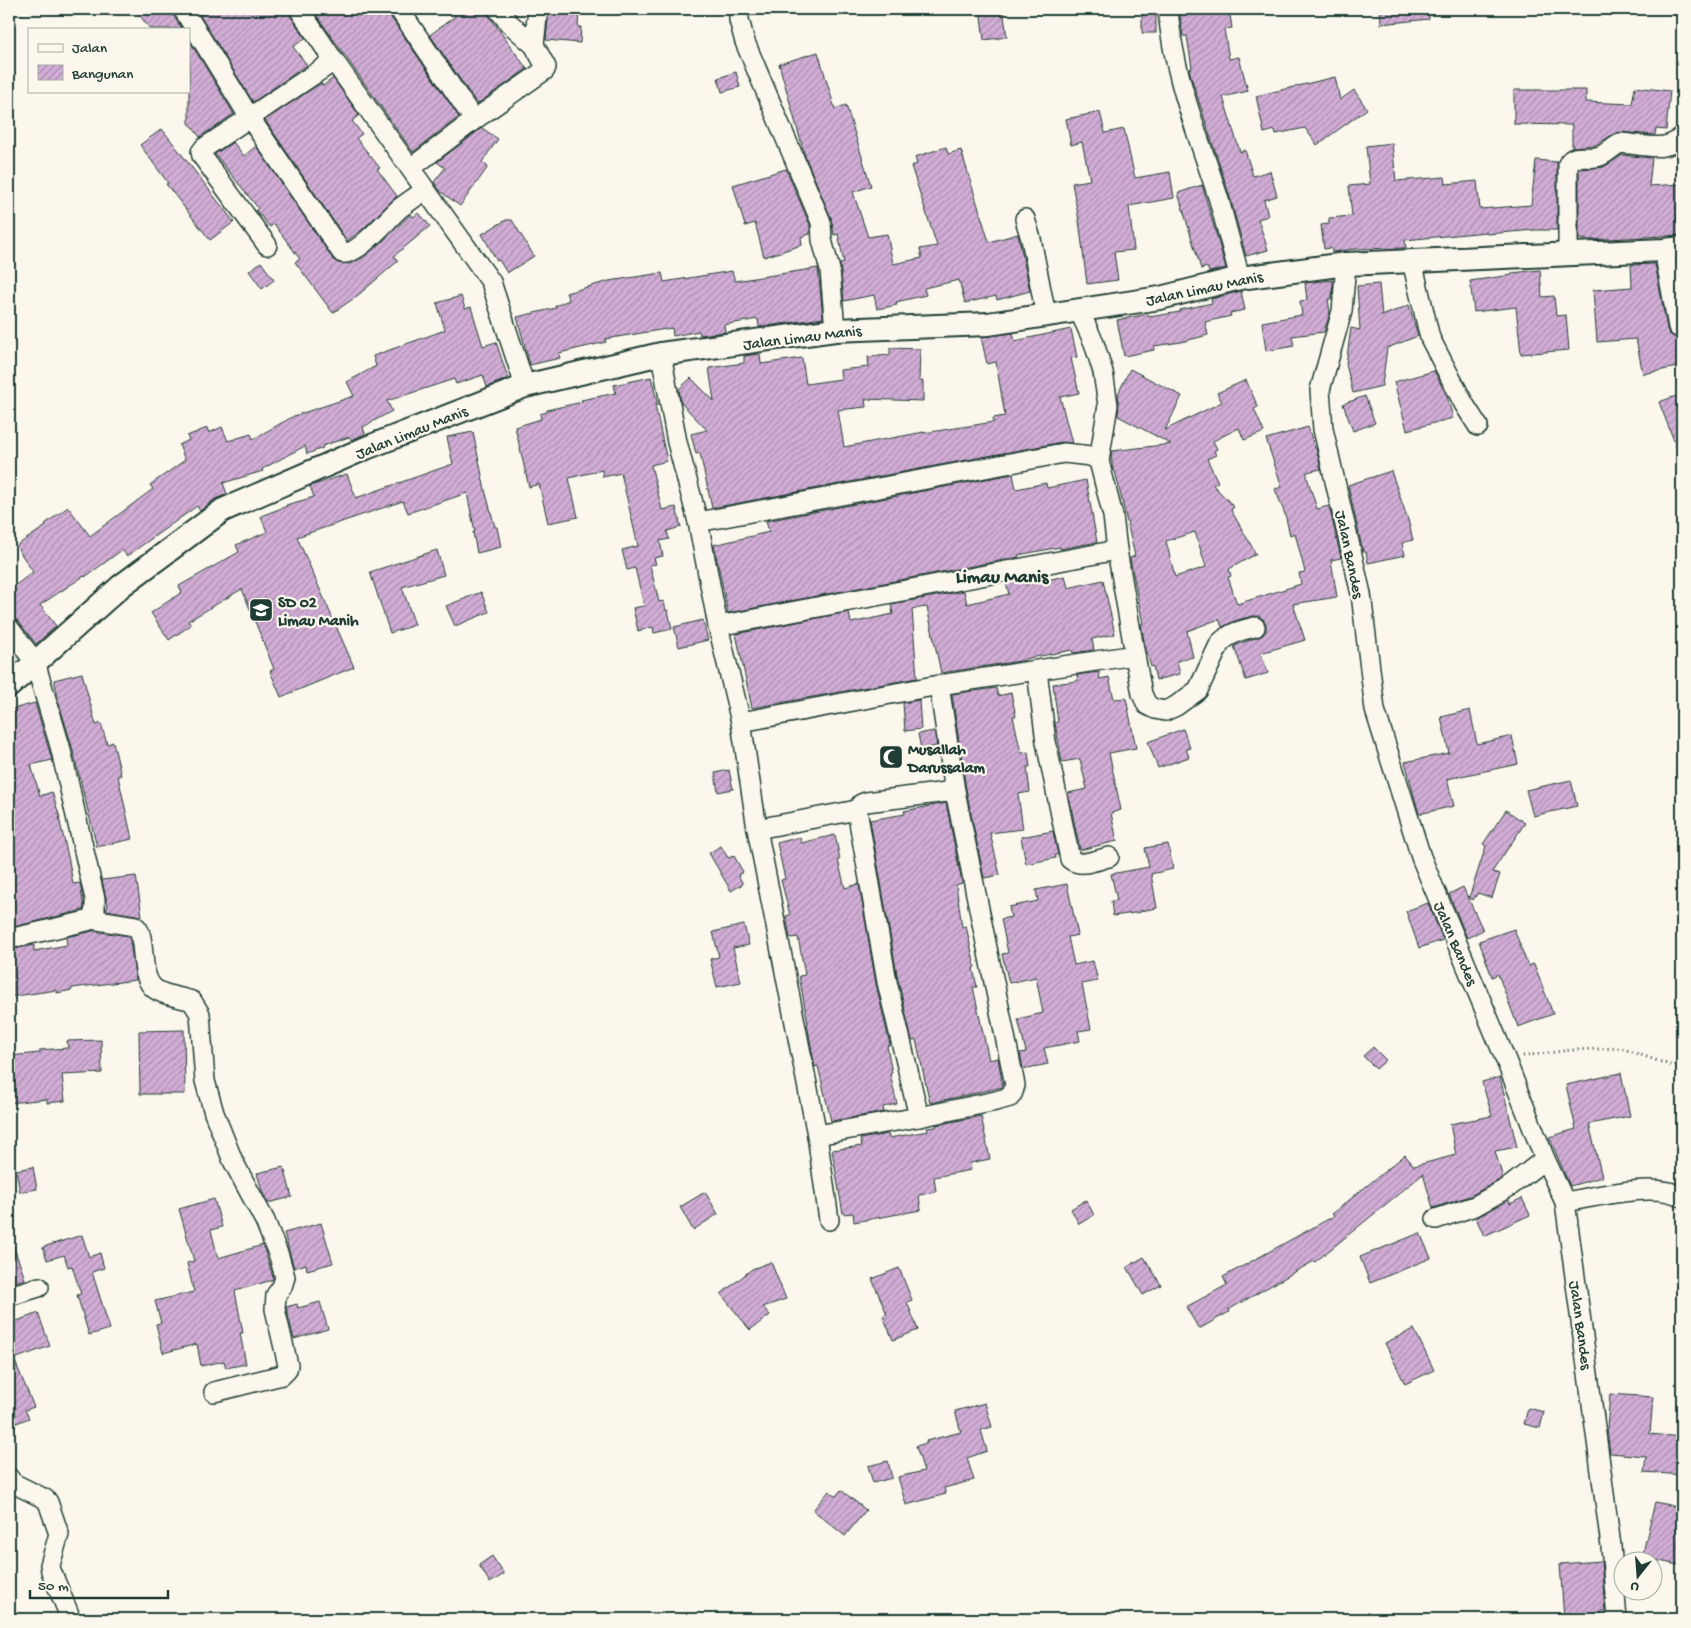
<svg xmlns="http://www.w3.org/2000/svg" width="1691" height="1628" font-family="'Gochi Hand',sans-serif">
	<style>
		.building { fill: url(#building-hatch); stroke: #1f3d34; fill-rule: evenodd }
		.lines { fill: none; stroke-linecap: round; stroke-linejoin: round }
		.minor-casing { stroke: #1f3d34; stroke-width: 22 }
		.tertiary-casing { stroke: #1f3d34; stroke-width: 26 }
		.path { stroke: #1f3d34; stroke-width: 3; stroke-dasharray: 1 4; stroke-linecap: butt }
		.minor { stroke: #fbf7ec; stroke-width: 19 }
		.tertiary { stroke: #fbf7ec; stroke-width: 22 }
		.labels { text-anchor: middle; stroke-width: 4.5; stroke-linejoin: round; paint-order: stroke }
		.street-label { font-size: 16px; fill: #1f3d34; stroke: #fbf7ec }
		.poi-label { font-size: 16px; font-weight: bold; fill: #1f3d34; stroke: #fbf7ec; text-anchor: start }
		.quarter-label { font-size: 19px; font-weight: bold; fill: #1f3d34; stroke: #fbf7ec }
	</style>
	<defs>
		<pattern id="building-hatch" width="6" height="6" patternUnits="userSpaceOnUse" patternTransform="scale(1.25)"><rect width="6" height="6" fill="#d2add6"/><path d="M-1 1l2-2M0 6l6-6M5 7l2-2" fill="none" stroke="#aa8eae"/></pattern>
	</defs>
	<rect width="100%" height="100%" fill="#fbf7ec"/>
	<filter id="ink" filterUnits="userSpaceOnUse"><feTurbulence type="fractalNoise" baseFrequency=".02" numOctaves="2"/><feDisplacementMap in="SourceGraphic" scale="10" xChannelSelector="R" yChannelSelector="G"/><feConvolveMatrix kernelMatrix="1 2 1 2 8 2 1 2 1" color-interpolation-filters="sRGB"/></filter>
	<g filter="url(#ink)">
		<g class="building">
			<polygon points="135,9 172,9 173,15 182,29 150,29"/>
			<polygon points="196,9 288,9 290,15 305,38 293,47 307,65 253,102"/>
			<polygon points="312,9 385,9 459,117 413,152"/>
			<polygon points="450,9 487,9 489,16 527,69 477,104 430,35 455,16"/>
			<polygon points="549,9 579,9 578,27 581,27 580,43 546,40"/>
			<polygon points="980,9 1003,9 1007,37 984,40"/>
			<polygon points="1142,9 1156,10 1156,33 1142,33"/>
			<polygon points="1179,9 1229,9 1232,28 1224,29 1229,59 1239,57 1248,91 1223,97 1240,152 1245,150 1253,176 1270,171 1277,196 1264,200 1268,216 1258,219 1268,250 1246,256 1230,197 1192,80 1189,69 1192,68 1187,36 1183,36"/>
			<polygon points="1380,9 1429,9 1429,19 1381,24"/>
			<polygon points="189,40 234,114 200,137 189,123"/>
			<polygon points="818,52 835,109 846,105 871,186 853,192 868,237 887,234 893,264 922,258 920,249 937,246 911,166 917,164 915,157 946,147 948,154 961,150 989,242 1018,234 1030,291 997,300 996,296 965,303 959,280 924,288 926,295 896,302 897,305 877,309 874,295 844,301 840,264 844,263 838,234 834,235 831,218 805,156 779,64"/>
			<polygon points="736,72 740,87 722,92 718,78"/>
			<polygon points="1335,77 1340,100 1354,90 1367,109 1317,145 1305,128 1276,134 1275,130 1264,133 1256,96"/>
			<polygon points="333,78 359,115 352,121 362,134 356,138 380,168 377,169 397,196 364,228 347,241 265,120 321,83 323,86"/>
			<polygon points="1635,87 1670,91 1666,130 1656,129 1655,135 1620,132 1612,135 1596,145 1572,147 1572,125 1514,124 1514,90 1586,90 1586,102 1632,104"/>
			<polygon points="1100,112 1105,133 1124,129 1135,178 1170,172 1174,198 1129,206 1134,250 1114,252 1118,280 1087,284 1079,220 1072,183 1090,180 1082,142 1071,145 1066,119"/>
			<polygon points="482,128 498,139 482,162 488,167 460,206 440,191 434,182 445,168 437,162"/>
			<polygon points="162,129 234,222 210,240 166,184 168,183 140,145"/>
			<polygon points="233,142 244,156 256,146 333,259 338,263 350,264 362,258 380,244 411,214 413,217 419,213 430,226 394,256 398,261 357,296 333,313 295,262 300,259 274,224 270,227 256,210 258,208 215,154"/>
			<polygon points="1392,143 1396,181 1445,177 1446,184 1477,181 1480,209 1531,205 1536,160 1557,162 1557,230 1535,230 1487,234 1486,232 1405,240 1406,248 1355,249 1332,252 1331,248 1324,249 1321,225 1329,224 1329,218 1352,216 1349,186 1370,184 1366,146"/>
			<polygon points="1622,155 1652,158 1649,186 1682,184 1682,235 1589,240 1579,239 1579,169 1604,167"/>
			<polygon points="786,169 810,225 810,234 801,237 802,245 764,257 755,223 745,226 733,185"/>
			<polygon points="1202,185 1226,268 1209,272 1207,267 1201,269 1178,193"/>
			<polygon points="506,220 512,220 534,256 507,273 499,260 497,261 482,234"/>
			<polygon points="261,262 274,280 262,289 249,271"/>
			<polygon points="1655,264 1667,329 1669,334 1674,337 1682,337 1682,366 1643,374 1636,339 1597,342 1593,290 1632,287 1631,265"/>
			<polygon points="818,268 823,318 759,327 758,319 724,325 725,332 700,335 699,331 673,336 672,328 605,339 606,342 559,353 560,358 530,365 517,317 556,308 555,306 569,300 566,293 609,281 662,273 664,282 732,271 735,281"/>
			<polygon points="1540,270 1542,297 1554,296 1556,316 1566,315 1569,350 1521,354 1516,307 1474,312 1470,281 1512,275 1512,273"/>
			<polygon points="1333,280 1332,299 1328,299 1330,313 1324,332 1292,336 1294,346 1266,351 1262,322 1302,315 1300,301 1307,300 1305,283"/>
			<polygon points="1379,284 1382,316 1409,305 1418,336 1387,348 1382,386 1353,393 1346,364 1351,328 1360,330 1357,286"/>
			<polygon points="1241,291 1245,310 1230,313 1231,316 1205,322 1208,335 1181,342 1154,346 1154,350 1124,356 1117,320 1148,314 1149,317 1180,312 1180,310 1212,303 1211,299"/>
			<polygon points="461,296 465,309 471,307 483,346 496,342 508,378 487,387 483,375 456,384 454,379 387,401 392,411 363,427 365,434 351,440 349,437 322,446 323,448 307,454 305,446 262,469 263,471 223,483 227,494 215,499 200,511 197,506 127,556 122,550 85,577 84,576 40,605 56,626 36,644 18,621 9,616 9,590 33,572 16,546 46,526 45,524 68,507 90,536 153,489 150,485 185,460 179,445 189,440 187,436 207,428 209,433 222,427 228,441 251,434 253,439 294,416 354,396 347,382 376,366 373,356 445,330 437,303"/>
			<polygon points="1071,329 1077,357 1071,358 1079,393 1060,397 1072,443 1062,442 712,508 700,453 696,454 691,434 707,430 681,403 679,389 691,378 714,401 709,368 744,363 744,356 760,354 761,364 802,358 806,384 841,379 840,370 869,367 868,357 890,355 890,348 920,349 919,381 923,381 923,401 865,399 866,407 838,410 844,447 924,432 924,433 994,422 993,418 1005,416 996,362 987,364 981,337 1013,333 1015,341"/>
			<path d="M 1130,369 L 1182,396 L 1165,430 L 1222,402 L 1217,393 L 1246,380 L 1258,407 L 1254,409 L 1264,432 L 1244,440 L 1239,428 L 1213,441 L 1217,449 L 1214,451 L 1216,455 L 1207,459 L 1218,482 L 1213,485 L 1234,507 L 1231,510 L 1256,554 L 1229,569 L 1231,576 L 1228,577 L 1237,604 L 1301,584 L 1299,573 L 1305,572 L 1295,533 L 1290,535 L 1285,514 L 1275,489 L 1282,487 L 1266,439 L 1308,427 L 1315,448 L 1316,448 L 1321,469 L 1307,472 L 1307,477 L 1317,509 L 1329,506 L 1341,558 L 1331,560 L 1337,597 L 1293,604 L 1305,640 L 1261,653 L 1268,673 L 1246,680 L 1234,646 L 1263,635 L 1266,631 L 1266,625 L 1264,620 L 1259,616 L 1253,616 L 1237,620 L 1222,627 L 1219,619 L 1187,631 L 1193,657 L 1177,661 L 1180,674 L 1156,680 L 1153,666 L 1151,667 L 1144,641 L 1141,624 L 1143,624 L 1130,558 L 1135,556 L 1115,471 L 1113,471 L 1111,455 L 1112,451 L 1171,444 L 1118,416 L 1119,404 L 1118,394 ZM 1195,532 L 1206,567 L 1175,577 L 1166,541 Z"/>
			<polygon points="1434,371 1447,396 1453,418 1407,430 1394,382"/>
			<polygon points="651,377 658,405 655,405 667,461 651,465 662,510 676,507 681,527 667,531 669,539 660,541 663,556 654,558 656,564 650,565 659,602 664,601 666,611 668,610 672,629 654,633 653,627 638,631 633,608 644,606 635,568 627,570 622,550 638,546 621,473 603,477 602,470 569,478 578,517 548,523 539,484 529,487 515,427 541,419 540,414 547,412 547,410 582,402 581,400 616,393 614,385"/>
			<polygon points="1682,394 1682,459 1681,459 1659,402"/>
			<polygon points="1365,396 1375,423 1353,431 1343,404"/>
			<polygon points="473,432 485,490 495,527 497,527 501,547 477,553 473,532 475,532 467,493 408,513 403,501 297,537 354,667 281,697 270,671 274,669 242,589 188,621 191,625 169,640 151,613 182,592 179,586 239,552 236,545 267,532 261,516 287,506 286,505 314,497 310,486 347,474 356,498 453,464 447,437"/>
			<polygon points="1391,471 1408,520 1413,540 1402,543 1405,555 1368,563 1366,552 1363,552 1348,485"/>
			<polygon points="1013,474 1016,489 1046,483 1047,488 1086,480 1097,542 1060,549 1060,547 1018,555 1019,557 728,613 714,545 769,532 766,521"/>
			<polygon points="437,550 444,575 402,587 415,625 390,633 370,572"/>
			<polygon points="1065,576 1068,588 1103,580 1115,634 1092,639 1094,650 1073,653 1072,650 1025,659 1025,660 1020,661 941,673 927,607 912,609 917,678 752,708 736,634 849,612 851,623 893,614 891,604 964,591 967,604 1009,594 1006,583 1024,579 1025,585"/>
			<polygon points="481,592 489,612 455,626 446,606"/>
			<polygon points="703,620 708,640 679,647 674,627"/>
			<polygon points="1099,672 1100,679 1109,677 1114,699 1126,698 1136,748 1109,753 1121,810 1111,813 1117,841 1080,850 1068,793 1087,789 1080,759 1062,762 1055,723 1058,722 1053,684 1078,681 1077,675"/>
			<polygon points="82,673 96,725 101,723 107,744 113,742 121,775 118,776 132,839 97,847 71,743 57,697 58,697 54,680"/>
			<polygon points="996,688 998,696 1011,693 1016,716 1013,716 1021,753 1028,752 1030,767 1027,767 1030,792 1018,794 1023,829 990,833 1000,875 984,878 966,789 952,694"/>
			<polygon points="919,700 921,729 905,731 903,703"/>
			<polygon points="35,703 52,760 31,765 40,796 52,792 60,818 59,818 69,861 73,884 80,883 84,907 83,910 9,928 9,710"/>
			<polygon points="1470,710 1477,744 1512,736 1518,764 1447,779 1454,806 1419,814 1405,762 1449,753 1441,717"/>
			<polygon points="1183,729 1190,748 1186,749 1189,757 1158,768 1148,742"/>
			<polygon points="934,731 937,746 921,749 918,734"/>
			<polygon points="729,770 733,789 718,792 715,773"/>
			<polygon points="1571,780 1577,806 1533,816 1526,790"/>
			<polygon points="946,803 962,883 956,885 962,927 966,926 975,967 973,968 977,987 973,987 989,1060 998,1058 1003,1087 930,1103 916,1040 912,1041 898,980 870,820 905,814 904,811"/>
			<polygon points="1506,810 1525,823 1492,872 1500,874 1492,898 1478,893 1473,900 1469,898 1486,846 1483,844"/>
			<polygon points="1053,831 1058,855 1055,855 1056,858 1026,864 1021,837"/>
			<polygon points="835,835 840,859 838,860 845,888 859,884 876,984 890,1045 887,1046 892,1073 890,1074 897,1104 883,1107 884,1112 831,1121 818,1066 815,1067 807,1024 808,1024 799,976 805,975 798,937 790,938 786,916 790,915 781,880 785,879 777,843 800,837 801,843"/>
			<polygon points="1168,844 1173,869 1151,874 1157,908 1140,911 1141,912 1113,916 1111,901 1117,900 1111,874 1149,867 1145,848"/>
			<polygon points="721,846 728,858 734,856 743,872 738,875 743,884 731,891 709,853"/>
			<polygon points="136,876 142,916 106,910 106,908 108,907 102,880"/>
			<polygon points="1067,884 1078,935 1068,937 1074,965 1093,961 1098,981 1082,984 1091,1029 1078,1031 1080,1041 1044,1048 1048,1064 1023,1069 1020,1053 1026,1052 1018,1019 1043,1013 1036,977 1009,983 1002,954 1008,953 1001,919 1011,917 1009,907 1038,901 1036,890"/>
			<polygon points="1463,887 1483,930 1467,938 1449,894"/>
			<polygon points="1428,903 1443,940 1419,948 1406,911"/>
			<polygon points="744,925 749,945 733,948 741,982 717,987 710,959 719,957 713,932"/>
			<polygon points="1514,929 1528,966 1534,964 1553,1014 1518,1027 1498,974 1492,977 1479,941"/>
			<polygon points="93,931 129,936 136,980 72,988 72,990 57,993 57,990 9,997 9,950 34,945 34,951 67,945 66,937"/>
			<polygon points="184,1030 185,1094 140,1094 139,1031"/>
			<polygon points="101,1040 102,1073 62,1075 65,1101 47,1103 47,1099 9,1103 9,1056 40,1053 40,1050 68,1048 67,1041"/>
			<polygon points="1373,1047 1386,1060 1376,1069 1363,1056"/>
			<polygon points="1621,1073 1630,1116 1589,1124 1602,1177 1570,1186 1549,1137 1576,1129 1566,1085"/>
			<polygon points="1500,1077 1517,1147 1495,1151 1503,1178 1470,1196 1433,1208 1423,1174 1315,1262 1314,1261 1228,1310 1229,1312 1199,1329 1186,1307 1227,1285 1223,1277 1334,1216 1332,1214 1405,1155 1414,1166 1456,1155 1450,1124 1492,1116 1482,1082"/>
			<polygon points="981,1116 990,1159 970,1163 971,1170 934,1177 936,1192 919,1195 921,1210 854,1222 853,1213 843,1214 832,1150 862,1146 860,1139 888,1134 889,1138 928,1131 927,1128 936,1127 936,1125"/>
			<polygon points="33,1167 37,1189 20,1192 16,1170"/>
			<polygon points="284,1167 292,1197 268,1203 262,1191 257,1173"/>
			<polygon points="705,1192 718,1214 693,1230 680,1207"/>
			<polygon points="1522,1198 1530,1215 1484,1236 1476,1218 1509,1200 1510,1204"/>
			<polygon points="214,1199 222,1227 211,1230 218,1258 263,1245 273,1277 272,1280 235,1291 243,1333 240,1333 246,1364 226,1368 224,1361 201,1366 197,1344 163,1353 156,1324 161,1323 155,1301 194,1292 187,1263 194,1261 179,1209"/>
			<polygon points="1086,1200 1094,1215 1079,1224 1071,1209"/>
			<polygon points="321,1223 333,1263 307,1270 306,1264 294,1268 284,1233"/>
			<polygon points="1420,1233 1431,1258 1370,1283 1360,1257"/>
			<polygon points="82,1235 89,1257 100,1253 104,1268 92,1272 110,1329 89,1335 77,1295 81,1294 72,1266 68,1267 64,1255 47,1260 43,1247"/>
			<polygon points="9,1239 11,1239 25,1279 9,1284"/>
			<polygon points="1144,1257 1161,1285 1143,1295 1127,1267"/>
			<polygon points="771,1262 786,1299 763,1307 770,1315 750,1330 721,1294 752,1269"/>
			<polygon points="899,1268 912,1300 907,1302 918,1330 893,1340 883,1316 887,1314 872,1279"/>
			<polygon points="320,1302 328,1329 294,1339 286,1307 297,1304 298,1308"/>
			<polygon points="38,1313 50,1346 14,1359 34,1407 25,1410 29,1418 9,1426 9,1324"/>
			<polygon points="1414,1329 1434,1370 1405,1384 1385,1343"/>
			<polygon points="1610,1394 1653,1397 1650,1434 1682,1437 1682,1475 1644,1472 1646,1456 1610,1453 1607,1429"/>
			<polygon points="985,1403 992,1427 981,1430 987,1451 967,1458 974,1480 944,1488 946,1494 906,1505 898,1477 924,1471 916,1446 927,1443 926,1441 961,1432 955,1411"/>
			<polygon points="1528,1408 1544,1412 1540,1428 1524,1424"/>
			<polygon points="888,1461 892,1478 873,1483 868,1466"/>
			<polygon points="841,1490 866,1510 845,1536 813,1510 829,1491 836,1496"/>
			<polygon points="1655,1502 1682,1508 1682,1528 1678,1547 1682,1548 1682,1566 1642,1557"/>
			<polygon points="492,1556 504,1574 490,1583 479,1565"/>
			<polygon points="1601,1561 1605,1611 1601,1611 1601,1619 1564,1619 1560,1564"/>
		</g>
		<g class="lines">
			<defs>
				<g id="minor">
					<path d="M 183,9 L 250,118 L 342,253 C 358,256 387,219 400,208 C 408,202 417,196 425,190"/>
					<polyline points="299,9 334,61 491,282 525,386"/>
					<polyline points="399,9 474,120 411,168"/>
					<polyline points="739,9 739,20 745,42 821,222 822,240 830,270 835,330"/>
					<path d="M 1168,9 C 1173,77 1199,136 1219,200 C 1226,226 1233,252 1240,278"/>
					<polyline points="534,45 538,9"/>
					<polyline points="474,120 545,70 546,67 534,45 509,23 498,9"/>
					<polyline points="1025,219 1031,239 1046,315"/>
					<polyline points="267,245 202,156 201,152 204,148 334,61"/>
					<polyline points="1664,250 1678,327"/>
					<path d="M 1568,253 L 1568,164 C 1573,153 1586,159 1596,157 C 1606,156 1611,147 1620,143 C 1640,144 1667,154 1682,136"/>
					<polyline points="1412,261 1430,338 1464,404 1478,426"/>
					<polyline points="1346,264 1342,311 1320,390 1323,429 1361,594 1375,710 1421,857 1505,1058 1545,1159 1565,1202 1611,1546 1617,1619"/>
					<polyline points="1079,310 1094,343 1103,372 1108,405 1099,461"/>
					<polyline points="661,354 677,442 698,522 718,626 741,722 757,829 817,1135 829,1220"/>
					<polyline points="698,522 1064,453 1091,456 1099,461 1113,516 1117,550 1135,655"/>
					<polyline points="718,626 1117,550"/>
					<polyline points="9,628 35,662 60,746 95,899 95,909 92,919 87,921 9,939"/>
					<path d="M 1037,671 L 1046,742 L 1070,859 C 1080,868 1096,860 1109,857"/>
					<path d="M 939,685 L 1135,655 L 1142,694 L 1147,705 L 1155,709 L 1165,711 L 1176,706 L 1198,690 L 1220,643 C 1230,633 1241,630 1255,627"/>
					<polyline points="741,722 939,685 955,791 1015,1085 1013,1092 1010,1097 996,1101 919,1117 817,1135"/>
					<polyline points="757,829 857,810"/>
					<path d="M 92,919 L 135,926 C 148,935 137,976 155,989 C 164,996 181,997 192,1001 L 200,1014 L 205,1081 L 214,1113 L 233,1161 L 265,1221 L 279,1256 L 285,1277 L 282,1287 L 276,1295 L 275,1309 L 288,1365 L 287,1370 L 282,1375 L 214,1392"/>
					<polyline points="919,1117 887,982 857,810 861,804 866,802 955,791"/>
					<path d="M 1565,1202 C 1596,1197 1655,1181 1682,1197"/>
					<polyline points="1436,1219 1475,1206 1509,1187 1545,1159"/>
					<polyline points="9,1296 39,1287"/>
					<polyline points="9,1478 13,1483 45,1499 48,1502 59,1534 50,1565 51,1571 71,1619"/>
				</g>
				<polyline id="tertiary" points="9,686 121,586 223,510 366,448 525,386 661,354 835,330 988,324 1160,298 1240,278 1346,264 1664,250 1682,248"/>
			</defs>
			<use href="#minor" class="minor-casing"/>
			<use href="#tertiary" class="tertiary-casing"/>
			<polyline class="path" points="1523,1056 1571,1050 1621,1048 1670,1065 1682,1064"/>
			<use href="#minor" class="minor"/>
			<use href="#tertiary" class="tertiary"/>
		</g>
	</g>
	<defs>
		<symbol id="school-square" viewBox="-11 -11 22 22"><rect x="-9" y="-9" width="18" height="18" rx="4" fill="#1f3d34" stroke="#fbf7ec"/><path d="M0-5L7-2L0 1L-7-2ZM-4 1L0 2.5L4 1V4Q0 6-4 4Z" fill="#fff"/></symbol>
		<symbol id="mosque-square" viewBox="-11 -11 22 22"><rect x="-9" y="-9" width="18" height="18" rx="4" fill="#1f3d34" stroke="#fbf7ec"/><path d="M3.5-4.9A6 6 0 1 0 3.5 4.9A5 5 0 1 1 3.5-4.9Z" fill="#fff"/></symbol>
	</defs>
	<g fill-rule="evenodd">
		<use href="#school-square" x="247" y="596" width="28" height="28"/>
		<use href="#mosque-square" x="877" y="743" width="28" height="28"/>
	</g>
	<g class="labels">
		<g class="street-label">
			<text transform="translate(1204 287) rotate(-12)" y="6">Jalan Limau Manis</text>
			<text transform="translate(802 336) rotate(-7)" y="6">Jalan Limau Manis</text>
			<text transform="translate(411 431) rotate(-22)" y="6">Jalan Limau Manis</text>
			<text transform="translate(1351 554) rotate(78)" y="6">Jalan Bandes</text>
			<text transform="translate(1457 943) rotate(67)" y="6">Jalan Bandes</text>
			<text transform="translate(1582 1325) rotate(82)" y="6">Jalan Bandes</text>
		</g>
		<g class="poi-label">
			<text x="278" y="607">SD 02<tspan x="278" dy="18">Limau Manih</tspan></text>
			<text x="908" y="754">Musallah<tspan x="908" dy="18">Darussalam</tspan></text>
		</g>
		<g class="quarter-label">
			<text x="1002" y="582">Limau Manis</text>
		</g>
	</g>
	<rect width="1691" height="1628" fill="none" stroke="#fbf7ec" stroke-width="30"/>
	<rect x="15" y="15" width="1661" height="1598" fill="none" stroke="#1f3d34" stroke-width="2" filter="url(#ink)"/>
	<rect x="28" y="28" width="162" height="65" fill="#fbf7ec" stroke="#a3ada2"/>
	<rect x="38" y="44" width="25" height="8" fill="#fbf7ec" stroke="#a3ada2"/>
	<text x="72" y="52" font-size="15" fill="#1f3d34">Jalan</text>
	<rect x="38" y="65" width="25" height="15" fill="url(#building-hatch)" stroke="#a3ada2"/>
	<text x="72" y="78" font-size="15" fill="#1f3d34">Bangunan</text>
	<g transform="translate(1638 1576) rotate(197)"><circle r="24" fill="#fbf7ec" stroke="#a3ada2"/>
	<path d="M0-4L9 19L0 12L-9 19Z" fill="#1f3d34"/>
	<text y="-8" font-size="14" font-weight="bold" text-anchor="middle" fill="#1f3d34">U</text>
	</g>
	<path d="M30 1590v8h138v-8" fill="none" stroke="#1f3d34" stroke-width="2.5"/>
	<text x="38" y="1590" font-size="15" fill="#1f3d34" stroke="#fbf7ec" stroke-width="4" paint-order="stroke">50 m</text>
</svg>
